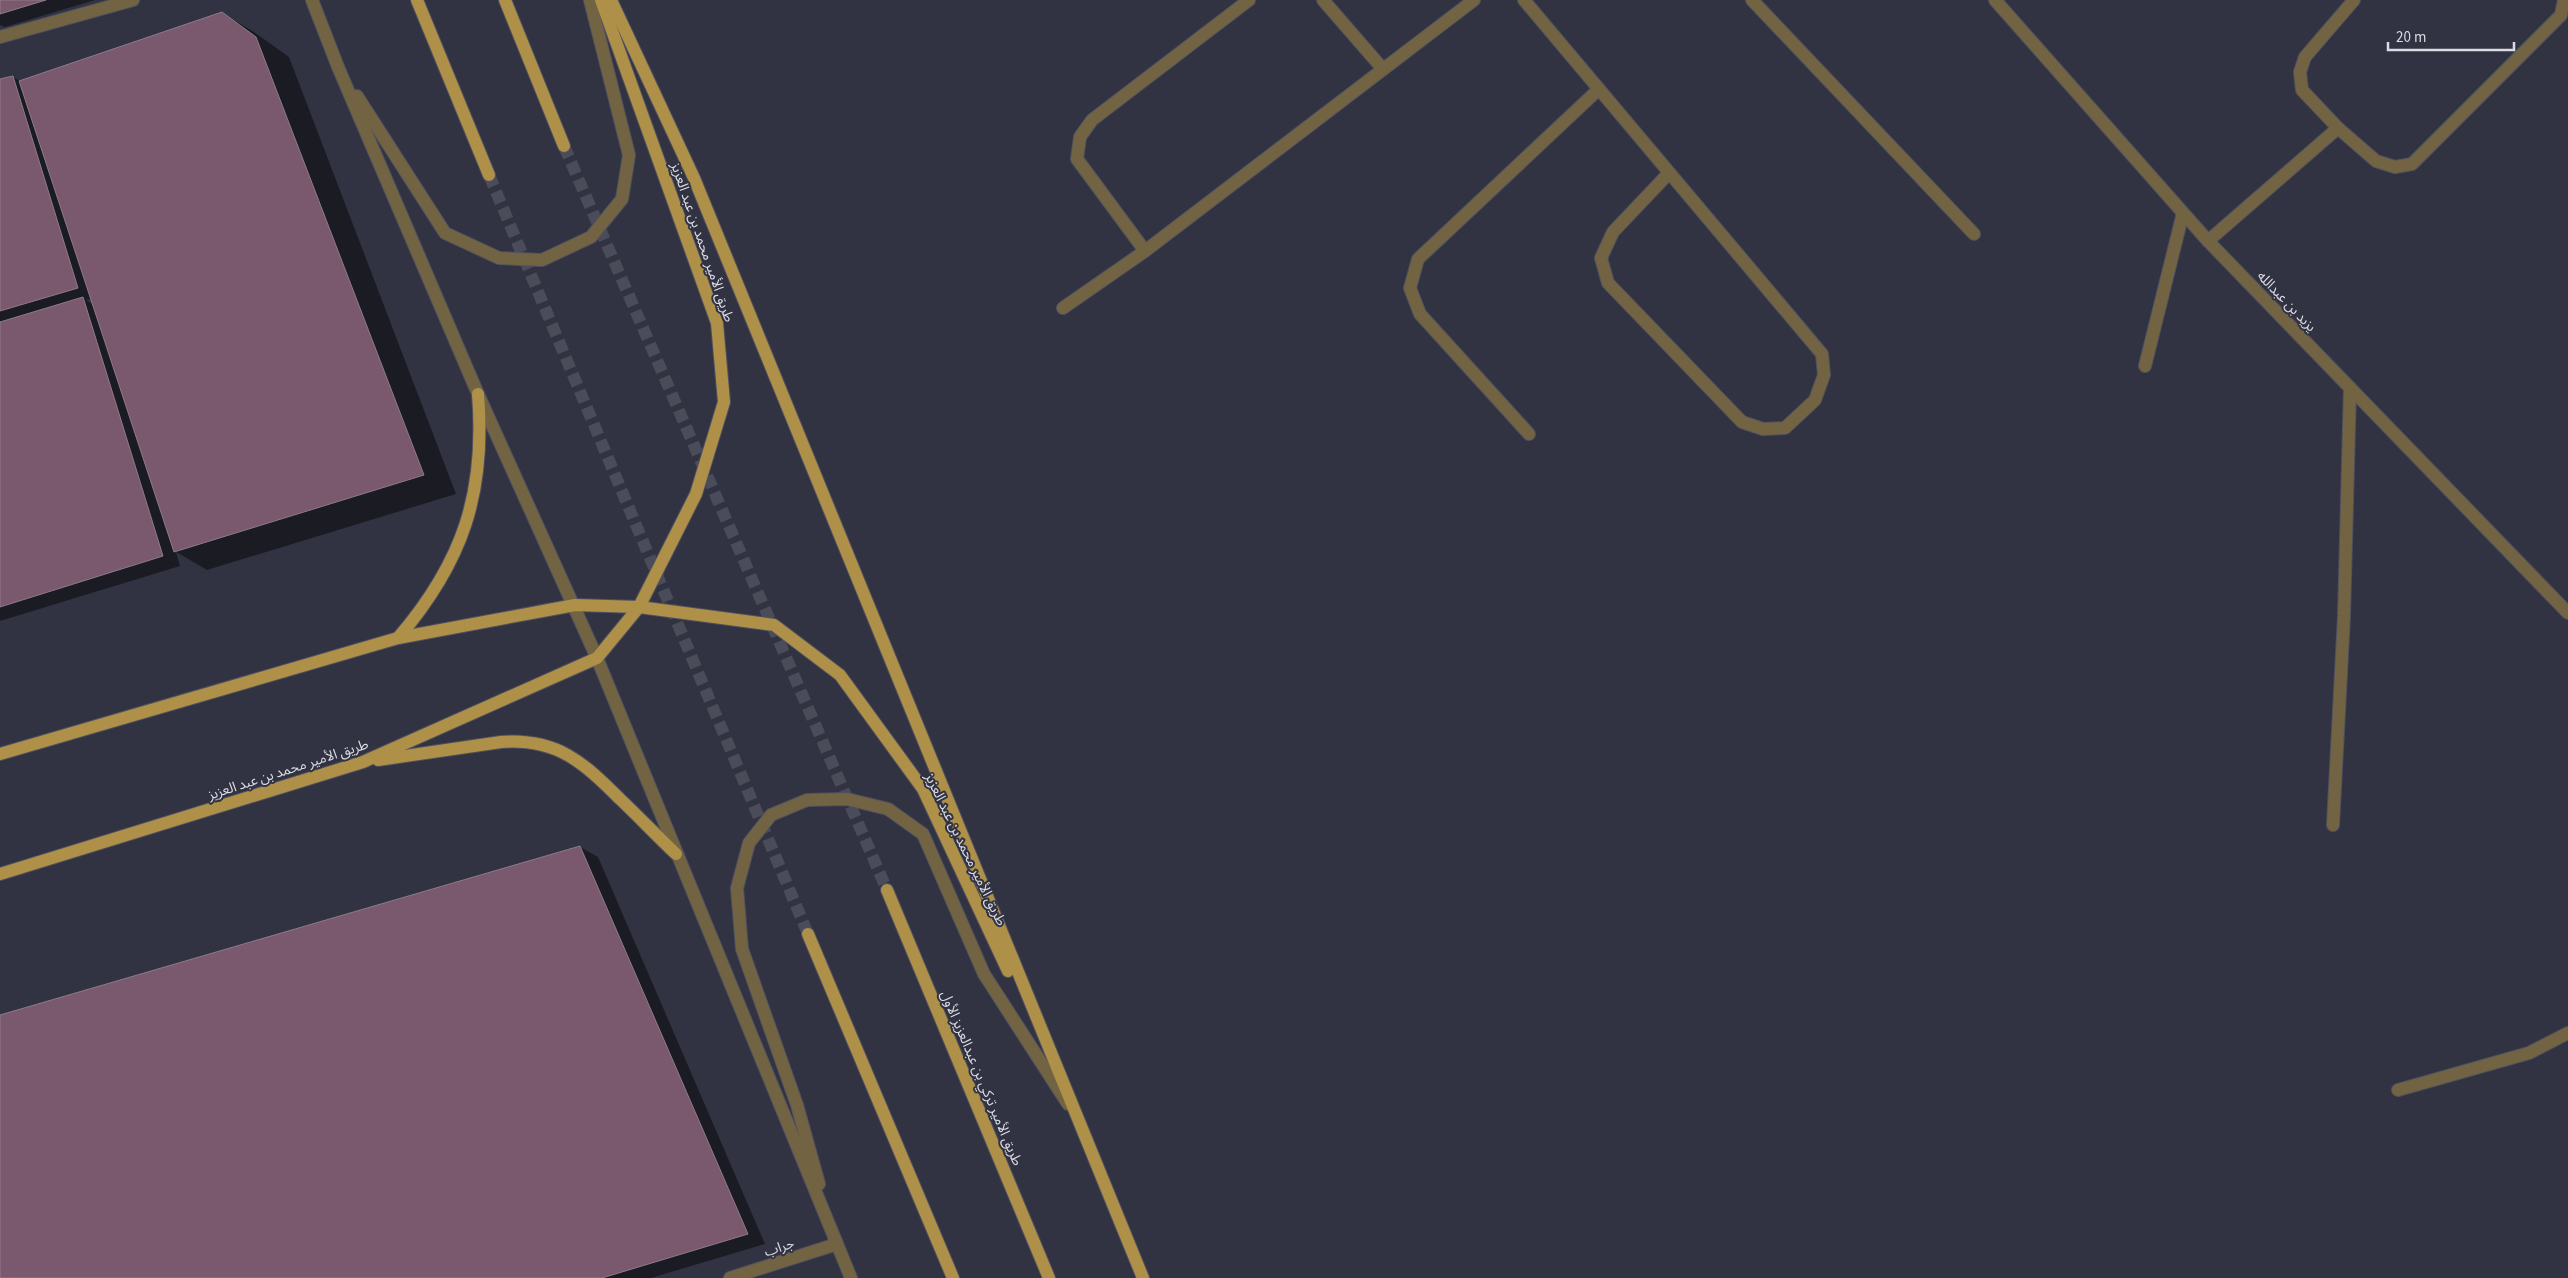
<svg xmlns="http://www.w3.org/2000/svg" width="2568" height="1278" font-family="'Source Sans 3','Noto Sans Arabic',sans-serif">
	<style>
		.shadow { fill: #0007; fill-rule: evenodd }
		.building { fill: #7a586e; stroke: #8e7c88 }
		.lines { fill: none; stroke-linecap: round; stroke-linejoin: round }
		.major-tunnel { stroke: #4b4c5a; stroke-width: 12; stroke-dasharray: 12 6; stroke-linecap: butt }
		.minor-casing { stroke: #50515f; stroke-width: 14 }
		.major-casing { stroke: #50515f; stroke-width: 14 }
		.minor { stroke: #726342; stroke-width: 12 }
		.major { stroke: #af9049; stroke-width: 12 }
		.labels { text-anchor: middle; stroke-width: 4; stroke-linejoin: round; paint-order: stroke }
		.street-label { font-size: 14px; fill: #dbdbe5; stroke: #323342 }
	</style>
	<rect width="100%" height="100%" fill="#323342"/>
	<g class="shadow">
		<polygon points="0,0 95,0 5,27 0,25"/>
		<path d="M 222,13 L 254,32 L 289,57 L 456,494 L 207,570 L 176,552 L 180,566 L 0,621 L 0,81 L 13,77 L 22,82 ZM 92,299 L 94,305 L 86,300 Z"/>
		<polygon points="580,847 598,857 765,1244 651,1278 0,1278 0,1016"/>
	</g>
	<g class="building">
		<polygon points="0,0 46,0 0,14"/>
		<polygon points="222,12 256,37 424,475 174,552 19,81"/>
		<polygon points="13,76 78,288 0,311 0,79"/>
		<polygon points="83,297 163,556 0,607 0,322"/>
		<polygon points="580,846 748,1234 602,1278 0,1278 0,1015"/>
	</g>
	<g class="lines">
		<g class="major-tunnel">
			<polyline points="564,146 887,890"/>
			<polyline points="489,175 808,934"/>
		</g>
		<defs>
			<g id="minor">
				<polyline points="312,0 338,67 478,394 597,658 851,1278"/>
				<polyline points="1323,0 1382,68"/>
				<polyline points="1524,0 1822,354 1824,375 1815,400 1785,428 1763,429 1742,422 1608,283 1601,258 1613,232 1669,173"/>
				<polyline points="1752,0 1974,234"/>
				<polyline points="1995,0 2208,241 2568,613"/>
				<polyline points="2354,0 2305,57 2300,72 2302,90 2338,128 2376,161 2395,167 2412,164 2561,15 2564,0"/>
				<polyline points="0,37 133,0"/>
				<polyline points="357,96 445,233 499,258 542,260 591,237 622,199 629,155 590,0"/>
				<polyline points="2208,241 2338,128"/>
				<polyline points="1145,251 1077,159 1080,137 1092,120 1249,0"/>
				<polyline points="1063,308 1145,251 1474,0"/>
				<polyline points="2145,366 2183,213"/>
				<polyline points="1529,434 1420,314 1410,288 1418,259 1599,89"/>
				<polyline points="2333,825 2344,616 2350,388"/>
				<polyline points="2398,1090 2529,1053 2568,1033"/>
				<polyline points="819,1184 797,1105 742,949 737,888 749,843 771,815 807,800 847,799 888,809 923,834 984,974 1068,1104"/>
				<polyline points="730,1278 837,1244 834,1237"/>
			</g>
			<g id="major">
				<polyline points="417,0 489,175"/>
				<polyline points="505,0 564,146"/>
				<polyline points="611,0 694,178 1143,1278"/>
				<path d="M 398,638 C 463,562 486,493 478,394"/>
				<polyline points="0,754 398,638 575,605 639,607 774,625 840,675 923,789 1008,971"/>
				<path d="M 378,760 L 501,742 C 557,738 583,762 620,799 C 639,817 657,836 676,854"/>
				<polyline points="0,874 363,762 597,658 639,607 696,494 724,402 717,323 601,0"/>
				<polyline points="887,890 1049,1278"/>
				<polyline points="808,934 953,1278"/>
			</g>
		</defs>
		<use href="#minor" class="minor-casing"/>
		<use href="#major" class="major-casing"/>
		<use href="#minor" class="minor"/>
		<use href="#major" class="major"/>
	</g>
	<g class="labels">
		<g class="street-label">
			<text transform="translate(703 242) rotate(71)" y="5">طريق الأمير محمد بن عبد العزيز</text>
			<text transform="translate(2287 301) rotate(46)" y="5">يزيد بن عبدالله</text>
			<text transform="translate(288 769) rotate(-18)" y="5">طريق الأمير محمد بن عبد العزيز</text>
			<text transform="translate(966 849) rotate(64)" y="5">طريق الأمير محمد بن عبد العزيز</text>
			<text transform="translate(982 1078) rotate(67)" y="5">طريق الأمير تركي بن عبدالعزيز الأول</text>
			<text transform="translate(779 1247) rotate(-18)" y="5">جراب</text>
		</g>
	</g>
	<path d="M2388 42v8h126v-8" fill="none" stroke="#dbdbe5" stroke-width="2.5"/>
	<text x="2396" y="42" font-size="15" fill="#dbdbe5" stroke="#323342" stroke-width="4" paint-order="stroke">20 m</text>
</svg>
